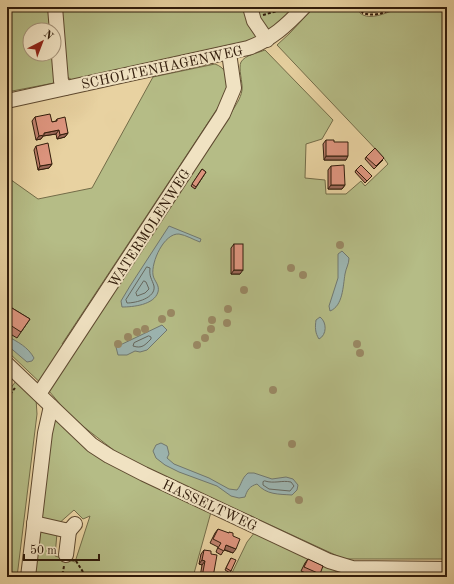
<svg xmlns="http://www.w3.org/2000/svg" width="454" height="584" font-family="'Old Standard TT',serif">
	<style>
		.green { fill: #b5bc86; stroke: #736c48 }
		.water { fill: #9cb5b1; stroke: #71786f }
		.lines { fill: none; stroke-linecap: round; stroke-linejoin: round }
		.shore { stroke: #66685e; stroke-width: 1 }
		.minor-casing { stroke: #5f4a30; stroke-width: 16 }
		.path { stroke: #311c0b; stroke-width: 2; stroke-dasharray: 3 2; stroke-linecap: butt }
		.minor { stroke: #f0e2c2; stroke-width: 14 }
		.tree { fill: #998863 }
		.wall { fill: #c0816e; stroke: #311c0b }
		.shaded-wall { fill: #9c695a; stroke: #311c0b }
		.building { fill: #df9680; stroke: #311c0b }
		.labels { text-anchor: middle; stroke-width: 4; stroke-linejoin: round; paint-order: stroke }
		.street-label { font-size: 14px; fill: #311c0b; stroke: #f0e2c2 }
	</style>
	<rect width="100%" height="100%" fill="#e8d2a1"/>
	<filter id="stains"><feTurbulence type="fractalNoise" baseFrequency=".005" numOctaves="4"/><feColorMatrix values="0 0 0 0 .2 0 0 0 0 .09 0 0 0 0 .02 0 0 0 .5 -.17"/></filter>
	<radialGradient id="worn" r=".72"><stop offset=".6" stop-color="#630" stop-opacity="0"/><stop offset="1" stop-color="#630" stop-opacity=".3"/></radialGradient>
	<g class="green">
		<polygon points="7,7 50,7 51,30 30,30 30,54 53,54 54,83 7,92"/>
		<polygon points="59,7 246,7 259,40 72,80 66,76"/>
		<polygon points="254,7 299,7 268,32"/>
		<path d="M 314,7 L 357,7 C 360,20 376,17 386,13 C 391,12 395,8 400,7 C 415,5 432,7 447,7 L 447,559 L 344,559 L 251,516 L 156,475 L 120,455 L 71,417 L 49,391 L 7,351 L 7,177 L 38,199 L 92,188 L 153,77 L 215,64 C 234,71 227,90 221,103 L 62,344 L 63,345 L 230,115 C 234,107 241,99 242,90 C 243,83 238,68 241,62 C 245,55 258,53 265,50 L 333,120 L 322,139 L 306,144 L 305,178 L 325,180 L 326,194 L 346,194 L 361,181 L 365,186 L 388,164 L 383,157 L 277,45 L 290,33 Z"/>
		<path d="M 367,7 L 391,7 C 382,12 373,14 363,11 Z"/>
		<polygon points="16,381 36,399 37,414 17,577 7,577 7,393"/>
		<polygon points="56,419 211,512 193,577 30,577 36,531 57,533 55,556 75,562 90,516 83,519 74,510 57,525 39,521 48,428"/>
		<polygon points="255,532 336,570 336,577 230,577 247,542"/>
	</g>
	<g class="water">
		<path d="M 169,226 L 201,239 L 200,242 C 194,240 186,235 179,234 C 164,233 151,262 153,275 C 154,281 160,285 158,292 C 154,305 133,307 122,307 L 121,301 L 130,286 Z"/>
		<path d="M 342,251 L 349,258 C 349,264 346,268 345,274 C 343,286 343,306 330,311 L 329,306 L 338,278 L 338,254 Z"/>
		<path d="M 320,317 C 327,322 327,335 319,339 C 315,333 315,327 316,320 Z"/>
		<polygon points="162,325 167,330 147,350 140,352 135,351 127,355 118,355 116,347"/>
		<path d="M 7,336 C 18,342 28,347 34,358 L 32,361 L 27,362 L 7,345 Z"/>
		<path d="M 161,443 L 167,446 L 169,454 L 167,458 L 174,464 L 209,478 L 229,489 L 237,490 C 242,484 241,479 248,473 L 254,473 L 272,479 L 286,477 L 293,479 L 298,485 L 297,490 L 292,495 C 278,494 267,495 257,484 C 250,486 247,490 245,497 L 239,498 L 231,496 L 217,486 L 179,472 L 165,465 L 156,458 L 153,451 L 156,445 Z"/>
	</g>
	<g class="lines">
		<g class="shore">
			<path d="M 147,267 L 150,268 C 149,277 152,279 154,286 C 156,298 136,303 127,303 L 126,300 Z"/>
			<polygon points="144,281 146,282 149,289 145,293 137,296 136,293"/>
			<path d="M 149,336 L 151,337 L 151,339 C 145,345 142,349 133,346 L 134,343 Z"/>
			<path d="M 265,481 C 274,484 282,480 291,482 L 294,486 L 290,491 L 269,489 L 263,485 L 263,482 Z"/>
		</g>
		<defs>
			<g id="minor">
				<polyline points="55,7 61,81 65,88"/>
				<polyline points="250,7 254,21 267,40"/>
				<path d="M 7,101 L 248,48 C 271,40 287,25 304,7"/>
				<polyline points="7,364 92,445 109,456 144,474 329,561 352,568 447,569"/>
				<polyline points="39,394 223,114 234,88 229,53"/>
				<polyline points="34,523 69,531 75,524"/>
				<polyline points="66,555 69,531"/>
				<polyline points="28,577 45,433 51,406"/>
			</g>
		</defs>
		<use href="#minor" class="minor-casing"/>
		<g class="path">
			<path d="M 358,7 L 363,13 C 374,17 385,13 395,7"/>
			<polyline points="263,15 277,11 278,7"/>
			<polyline points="7,398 15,388"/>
			<polyline points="76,561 85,575 85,577"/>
			<polyline points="58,577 63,572 64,566"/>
		</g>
		<use href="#minor" class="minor"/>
	</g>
	<g class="tree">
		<circle cx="340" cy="245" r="4"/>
		<circle cx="291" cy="268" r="4"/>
		<circle cx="303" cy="275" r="4"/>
		<circle cx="244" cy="290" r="4"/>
		<circle cx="228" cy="309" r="4"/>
		<circle cx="171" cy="313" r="4"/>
		<circle cx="162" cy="319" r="4"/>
		<circle cx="212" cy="320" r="4"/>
		<circle cx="227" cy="323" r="4"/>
		<circle cx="145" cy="329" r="4"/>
		<circle cx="211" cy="329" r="4"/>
		<circle cx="137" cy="332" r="4"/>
		<circle cx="128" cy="337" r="4"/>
		<circle cx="205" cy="338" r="4"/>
		<circle cx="118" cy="344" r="4"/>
		<circle cx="357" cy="344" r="4"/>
		<circle cx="197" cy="345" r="4"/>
		<circle cx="360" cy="353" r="4"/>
		<circle cx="273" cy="390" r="4"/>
		<circle cx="292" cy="444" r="4"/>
		<circle cx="299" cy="500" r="4"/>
	</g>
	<g class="wall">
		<polygon points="35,117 52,122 56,121 57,119 68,133 65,137 57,139 56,134 43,136 41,139 36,140 32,121"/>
		<polygon points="326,140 346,160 324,160 323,144"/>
		<polygon points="36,146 52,164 49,168 38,170 34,150"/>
		<polygon points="366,157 383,160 374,169 365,159"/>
		<polygon points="331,166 345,185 342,189 328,189 328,170"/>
		<polygon points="202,169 206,172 195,189 191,186"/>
		<polygon points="356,170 372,176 365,183 355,172"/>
		<polygon points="234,244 240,274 231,274 231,248"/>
		<polygon points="7,305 30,319 17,338 7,332"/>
		<polygon points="218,529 233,553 224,550 221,555 216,552 218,547 210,543 215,533"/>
		<polygon points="204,550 211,554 213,577 200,577 202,565 199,564 201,554"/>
		<polygon points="231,558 231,571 230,573 225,570"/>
		<polygon points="308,559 320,574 318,577 314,577 301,571 305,563"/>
	</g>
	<g class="shaded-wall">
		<polygon points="59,130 56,134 43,136 41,139 36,140 39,136 44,133"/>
		<polygon points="68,133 65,137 57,139 60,135"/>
		<polygon points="326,156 348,156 346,160 324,160"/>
		<polygon points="52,164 49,168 38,170 40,166"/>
		<polygon points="331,185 345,185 342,189 328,189"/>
		<polygon points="234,270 243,270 240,274 231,274"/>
		<polygon points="226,545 236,549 233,553 223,549"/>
		<polygon points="202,560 205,561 202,565 199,564"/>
	</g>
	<g class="building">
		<polygon points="50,114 52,122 57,121 57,119 65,117 68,133 60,135 59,130 44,133 44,135 39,136 35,117"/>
		<polygon points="326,140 334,140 334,142 348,142 348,156 326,156"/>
		<polygon points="48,143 52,164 40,166 36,146"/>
		<polygon points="375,148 384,158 376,166 366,157"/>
		<polygon points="344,165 345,185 331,185 331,166"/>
		<polygon points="361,165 372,176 367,181 356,170"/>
		<polygon points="202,169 206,172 196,187 192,184"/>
		<rect x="234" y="244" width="9" height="26"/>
		<polygon points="7,305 30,319 21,332 7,323"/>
		<polygon points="218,529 229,533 229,532 233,533 233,536 240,539 236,549 226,545 224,551 218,548 221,543 213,539"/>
		<polygon points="204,550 211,551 211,554 217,555 213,577 202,577 205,561 202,560"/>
		<polygon points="231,558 236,560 231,571 226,568"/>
		<polygon points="308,559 323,566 320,574 304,567"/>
	</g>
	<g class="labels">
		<g class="street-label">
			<text transform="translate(162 67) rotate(-12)" y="5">SCHOLTENHAGENWEG</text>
			<text transform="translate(149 228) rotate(-57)" y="5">WATERMOLENWEG</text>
			<text transform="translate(210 505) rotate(25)" y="5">HASSELTWEG</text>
		</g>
	</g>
	<rect width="454" height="584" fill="none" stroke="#e8d2a1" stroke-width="24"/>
	<rect x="8" y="8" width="438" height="568" fill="none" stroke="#311c0b" stroke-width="2"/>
	<rect x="12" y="12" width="430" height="560" fill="none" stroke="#311c0b"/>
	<g transform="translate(42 42) rotate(42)"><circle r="19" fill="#f0e2c2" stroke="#a49379"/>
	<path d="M0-3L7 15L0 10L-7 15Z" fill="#8f2418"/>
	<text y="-6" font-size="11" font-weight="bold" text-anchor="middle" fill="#311c0b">N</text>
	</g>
	<path d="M24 554v6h75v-6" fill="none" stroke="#311c0b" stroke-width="2"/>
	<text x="30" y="554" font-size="12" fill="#311c0b" stroke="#f0e2c2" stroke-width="3" paint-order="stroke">50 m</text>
	<rect width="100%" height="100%" filter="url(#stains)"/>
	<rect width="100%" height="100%" fill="url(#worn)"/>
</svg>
